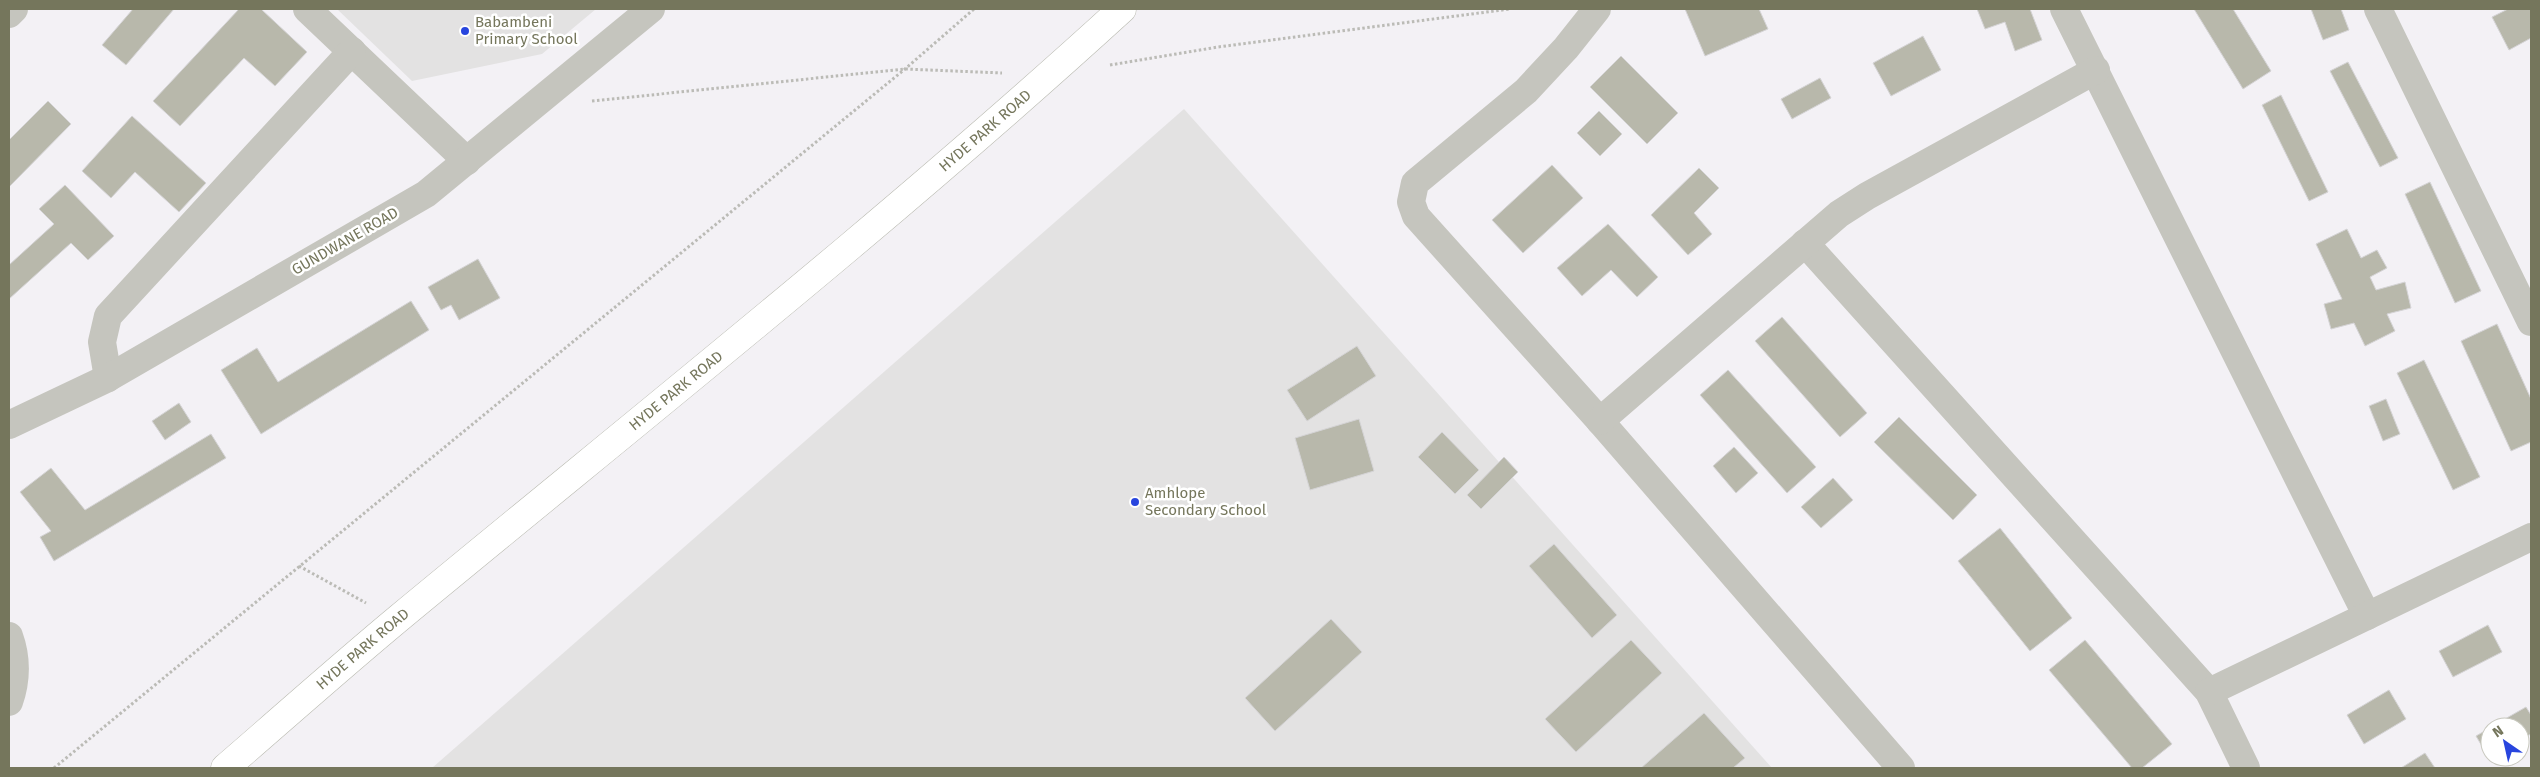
<svg xmlns="http://www.w3.org/2000/svg" width="2540" height="777" font-family="'Fira Sans',sans-serif">
	<style>
		.built { fill: #e3e2e2 }
		.building { fill: #b8b8ab; stroke: #d5d4d6 }
		.lines { fill: none; stroke-linecap: round; stroke-linejoin: round }
		.secondary-casing { stroke: #b9bab0; stroke-width: 29 }
		.path { stroke: #bbbbb6; stroke-width: 3; stroke-dasharray: 2.5 2.5; stroke-linecap: butt }
		.street { stroke: #c5c5be; stroke-width: 28 }
		.secondary { stroke: #fff; stroke-width: 28 }
		.poi-dot { fill: #2845de; stroke: #fff; stroke-width: 2 }
		.labels { text-anchor: middle; stroke-width: 5; stroke-linejoin: round; paint-order: stroke }
		.poi-label { font-size: 15px; fill: #75765c; stroke: #fff; text-anchor: start }
		.street-label { font-size: 15px; fill: #75765c; stroke: #fff }
	</style>
	<rect width="100%" height="100%" fill="#f3f1f5"/>
	<g class="built">
		<polygon points="337,9 596,9 542,54 412,81"/>
		<polygon points="1184,109 1772,768 432,768"/>
	</g>
	<g class="building">
		<polygon points="133,9 174,9 126,65 102,45"/>
		<polygon points="239,9 261,9 307,52 275,86 244,58 180,126 153,101"/>
		<polygon points="1685,9 1759,9 1768,29 1705,56"/>
		<polygon points="1977,9 2030,9 2042,40 2015,51 2005,22 1985,29"/>
		<polygon points="2194,9 2233,9 2271,71 2243,89"/>
		<polygon points="2311,9 2341,9 2349,30 2323,40"/>
		<polygon points="2508,9 2531,9 2531,38 2509,50 2492,17"/>
		<polygon points="1923,36 1941,70 1891,96 1873,63"/>
		<polygon points="1621,56 1678,113 1647,144 1590,87"/>
		<polygon points="2348,62 2398,158 2380,167 2330,71"/>
		<polygon points="1820,78 1831,98 1792,119 1781,99"/>
		<polygon points="2281,95 2328,192 2309,201 2262,105"/>
		<polygon points="48,101 71,124 9,187 9,140"/>
		<polygon points="1599,111 1622,134 1600,156 1577,133"/>
		<polygon points="132,116 206,183 179,212 135,172 111,198 82,171"/>
		<polygon points="1552,165 1583,198 1523,253 1492,220"/>
		<polygon points="1699,168 1719,188 1694,213 1712,234 1688,255 1651,215"/>
		<polygon points="2430,182 2481,291 2455,303 2405,194"/>
		<polygon points="65,185 114,236 88,260 71,243 9,299 9,265 54,224 39,209"/>
		<polygon points="1608,224 1658,277 1637,297 1611,270 1582,296 1557,268"/>
		<polygon points="2347,229 2361,258 2377,250 2387,268 2370,277 2376,290 2405,282 2411,308 2387,314 2395,331 2365,346 2354,323 2331,329 2324,304 2342,299 2316,244"/>
		<polygon points="478,259 500,298 459,320 451,305 441,310 428,287"/>
		<polygon points="411,301 429,330 261,434 221,370 257,348 278,382"/>
		<polygon points="1782,317 1867,413 1840,437 1755,341"/>
		<polygon points="2497,324 2531,399 2531,442 2511,451 2461,341"/>
		<polygon points="1357,346 1376,376 1307,421 1287,390"/>
		<polygon points="2424,360 2480,477 2453,490 2397,373"/>
		<polygon points="1728,370 1816,467 1787,493 1700,395"/>
		<polygon points="2386,399 2400,434 2383,441 2369,406"/>
		<polygon points="179,403 191,422 165,440 152,421"/>
		<polygon points="1899,417 1977,495 1953,520 1874,442"/>
		<polygon points="1359,419 1374,471 1310,490 1295,438"/>
		<polygon points="1442,432 1479,470 1455,494 1418,457"/>
		<polygon points="211,434 226,458 54,561 40,537 51,531 20,492 51,468 85,510"/>
		<polygon points="1734,447 1758,473 1736,493 1713,466"/>
		<polygon points="1504,457 1518,472 1481,509 1467,495"/>
		<polygon points="1833,478 1853,500 1821,528 1801,507"/>
		<polygon points="2000,528 2072,618 2030,651 1958,561"/>
		<polygon points="1554,544 1617,615 1592,638 1529,566"/>
		<polygon points="1331,619 1362,652 1275,731 1245,698"/>
		<polygon points="2488,625 2502,652 2453,677 2439,651"/>
		<polygon points="1631,640 1662,673 1576,752 1545,719"/>
		<polygon points="2085,640 2172,744 2142,768 2132,768 2049,670"/>
		<polygon points="2389,690 2406,719 2364,744 2347,715"/>
		<polygon points="2526,707 2531,715 2531,734 2520,740 2520,727 2491,727"/>
		<polygon points="1704,713 1745,758 1733,768 1641,768"/>
		<polygon points="2490,728 2490,757 2489,758 2476,736"/>
		<polygon points="2425,753 2435,768 2401,768"/>
	</g>
	<g class="lines">
		<defs>
			<g id="secondary">
				<path id="s1" d="M 225,768 C 283,718 340,667 399,618 C 642,417 890,221 1122,9"/>
			</g>
		</defs>
		<use href="#secondary" class="secondary-casing"/>
		<g class="path">
			<polyline points="1110,65 1218,47 1510,9"/>
			<polyline points="592,101 905,69 1002,73"/>
			<polyline points="299,566 366,603"/>
			<polyline points="54,768 905,69 974,9"/>
		</g>
		<g class="street">
			<polyline points="307,9 467,161"/>
			<polyline points="1597,9 1566,48 1526,91 1415,183 1411,202 1416,216 1600,421 1901,768"/>
			<polyline points="2064,9 2367,616"/>
			<polyline points="2378,9 2531,322"/>
			<polyline points="9,14 14,9"/>
			<polyline points="1805,243 2209,692 2246,768"/>
			<polyline points="108,378 102,342 108,316 352,51"/>
			<polyline points="1600,421 1839,214 1867,196 2096,70"/>
			<polyline points="9,425 108,378 426,194 651,9"/>
			<path d="M 9,636 C 17,658 17,679 9,702"/>
			<polyline points="2209,692 2531,537"/>
		</g>
		<use href="#secondary" class="secondary"/>
	</g>
	<g class="poi-dot">
		<circle cx="465" cy="31" r="5"/>
		<circle cx="1135" cy="502" r="5"/>
	</g>
	<g class="labels">
		<g class="poi-label">
			<text x="475" y="27">Babambeni<tspan x="475" dy="17">Primary School</tspan></text>
			<text x="1145" y="498">Amhlope<tspan x="1145" dy="17">Secondary School</tspan></text>
		</g>
		<g class="street-label">
			<text dy="5" stroke="none"><textPath href="#s1" startOffset="992">HYDE PARK ROAD</textPath></text>
			<text transform="translate(345 241) rotate(-30)" y="5">GUNDWANE ROAD</text>
			<text dy="5" stroke="none"><textPath href="#s1" startOffset="588">HYDE PARK ROAD</textPath></text>
			<text dy="5" stroke="none"><textPath href="#s1" startOffset="182">HYDE PARK ROAD</textPath></text>
		</g>
	</g>
	<rect width="2540" height="777" fill="none" stroke="#75765c" stroke-width="20"/>
	<g transform="translate(2505 742) rotate(326)"><circle r="24" fill="#ffffff" stroke="#c8c8be"/>
	<path d="M0-4L9 19L0 12L-9 19Z" fill="#2845de"/>
	<text y="-8" font-size="14" font-weight="bold" text-anchor="middle" fill="#75765c">N</text>
	</g>
</svg>
